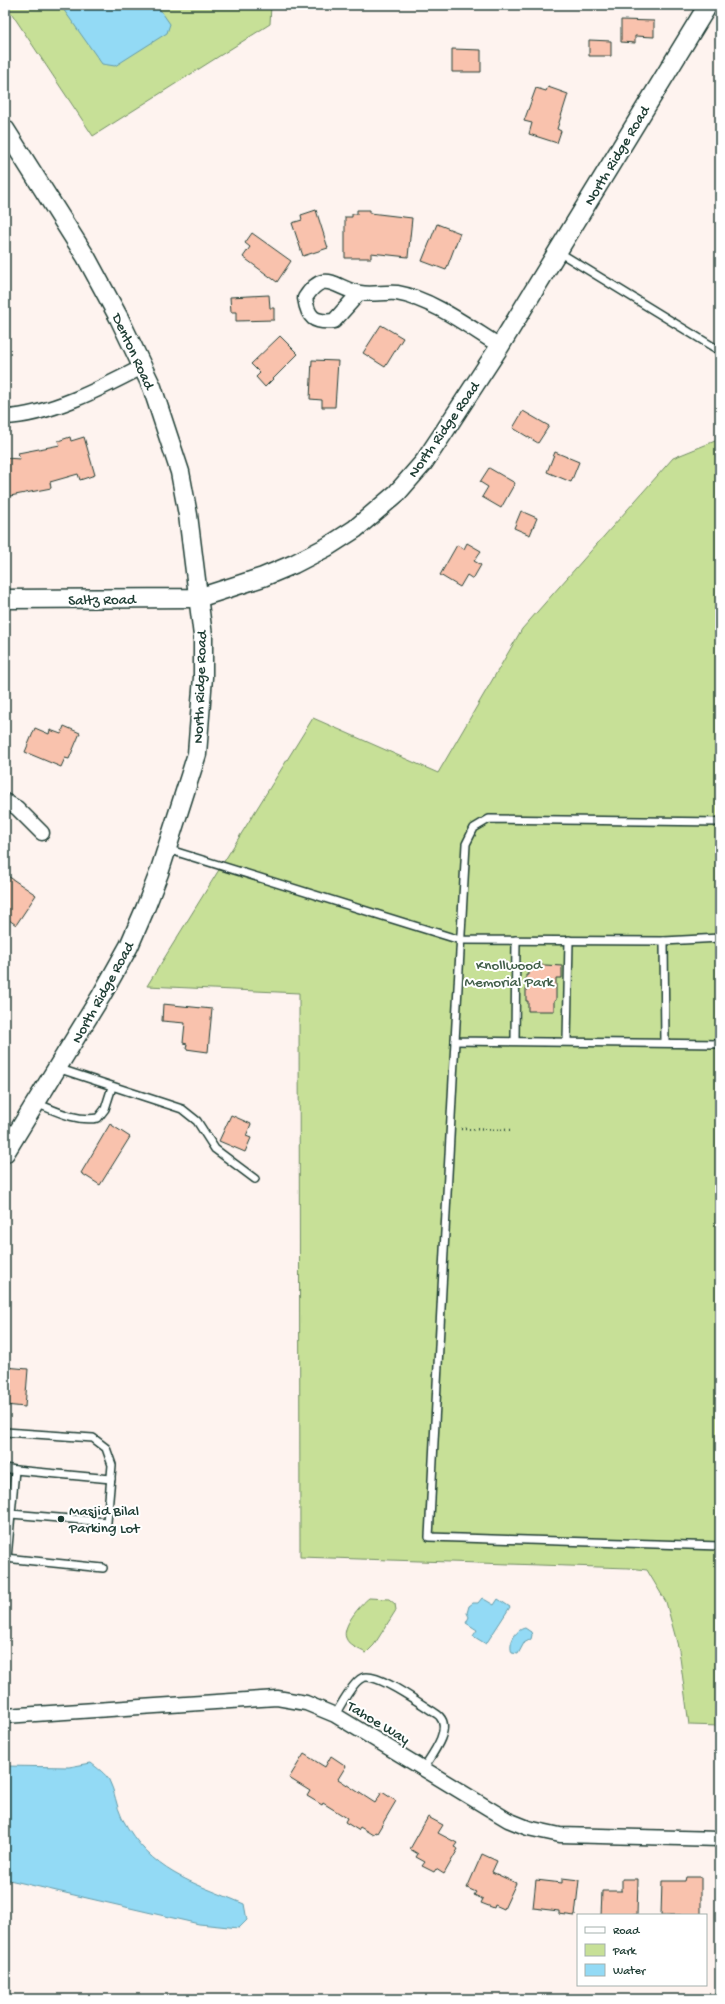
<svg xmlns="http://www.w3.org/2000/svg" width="725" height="2004" font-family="'Gochi Hand',sans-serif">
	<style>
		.green { fill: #c7e097; stroke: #738e66 }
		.water { fill: #93daf5; stroke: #659ba8 }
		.building { fill: #f9c2ad; stroke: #1f3d34 }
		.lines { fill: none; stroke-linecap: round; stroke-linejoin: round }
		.service-casing { stroke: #1f3d34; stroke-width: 10 }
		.minor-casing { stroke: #1f3d34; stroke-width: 17 }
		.tertiary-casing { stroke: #1f3d34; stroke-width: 21 }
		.path { stroke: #1f3d34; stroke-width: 2.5; stroke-dasharray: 1 3; stroke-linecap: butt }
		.service { stroke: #fff; stroke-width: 7 }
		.minor { stroke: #fff; stroke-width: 14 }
		.tertiary { stroke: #fff; stroke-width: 18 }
		.poi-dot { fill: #1f3d34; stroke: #fff; stroke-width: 1.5 }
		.labels { text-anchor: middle; stroke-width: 4; stroke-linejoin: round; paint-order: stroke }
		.street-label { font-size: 15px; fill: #1f3d34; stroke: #fff }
		.park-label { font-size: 15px; fill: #415e48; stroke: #fff }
		.poi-label { font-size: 15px; fill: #1f3d34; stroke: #fff; text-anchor: start }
	</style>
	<rect width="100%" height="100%" fill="#fef3ef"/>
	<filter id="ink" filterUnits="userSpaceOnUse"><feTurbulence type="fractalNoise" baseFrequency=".025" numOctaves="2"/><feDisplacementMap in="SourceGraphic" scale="8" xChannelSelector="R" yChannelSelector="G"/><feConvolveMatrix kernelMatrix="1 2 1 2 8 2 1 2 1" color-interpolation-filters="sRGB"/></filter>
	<g filter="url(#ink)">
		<g class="green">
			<polygon points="6,5 271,5 270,24 93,136"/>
			<polygon points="720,439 720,1726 689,1725 679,1650 666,1602 647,1570 629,1568 300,1557 299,993 147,986 313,718 438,773 522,629 673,458"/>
			<path d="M 369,1598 L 389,1599 L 395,1604 L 396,1610 L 374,1645 L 366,1653 C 359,1649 349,1646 346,1638 C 341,1627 361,1604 369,1598 Z"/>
		</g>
		<g class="water">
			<polygon points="63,5 152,5 161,11 170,24 167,33 115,66 102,64 61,6"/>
			<polygon points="482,1598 494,1605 498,1599 510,1607 486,1644 473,1636 477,1630 466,1623 469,1617 467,1613 469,1606 473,1603 478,1603"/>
			<path d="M 525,1628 L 531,1632 L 532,1635 L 531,1639 L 524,1643 L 518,1654 L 512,1653 C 508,1644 515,1630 525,1628 Z"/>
			<path d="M 91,1763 C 97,1768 106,1774 109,1780 C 115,1791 116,1806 122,1818 C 152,1873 190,1881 244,1904 L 247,1920 L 239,1928 L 199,1924 L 5,1879 L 5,1766 L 69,1767 Z"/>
		</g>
		<g class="building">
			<polygon points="621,20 654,21 654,37 635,36 635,43 621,42"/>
			<polygon points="589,40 611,41 611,56 589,56"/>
			<polygon points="452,49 481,50 481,72 452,72"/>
			<polygon points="548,87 568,94 557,129 561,131 557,143 529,134 532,123 524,121 536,88 546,91"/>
			<polygon points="316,210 328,248 303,256 292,223 302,220 301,215"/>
			<polygon points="357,210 370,210 370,213 412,218 408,257 371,253 371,258 345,258 345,217 352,217 352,214 357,214"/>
			<polygon points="437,224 460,233 446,270 422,261"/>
			<polygon points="252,233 291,261 277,282 243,257 250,247 245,243"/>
			<polygon points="269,295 270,308 274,308 274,320 236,321 236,312 231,312 230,297"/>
			<polygon points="381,325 403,338 385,367 363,353"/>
			<polygon points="280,336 298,354 265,387 256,377 260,373 251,364"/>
			<polygon points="312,360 338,361 335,407 322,407 322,400 310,399"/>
			<polygon points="523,411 549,426 538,443 513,428"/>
			<polygon points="70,437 71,441 84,437 95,475 80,480 78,474 50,482 51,488 5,497 5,458 20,459 18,453 60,445 58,441"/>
			<polygon points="555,452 579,462 571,482 547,472"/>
			<polygon points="489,468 515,483 501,508 482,497 488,487 480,482"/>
			<polygon points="521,511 537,518 530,535 514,528"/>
			<polygon points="467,543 481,551 474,561 481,565 473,579 467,575 460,587 440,575 457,545 464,549"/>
			<polygon points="64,726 80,733 69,759 65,758 61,767 25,752 35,728 49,734 50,730 61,734"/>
			<polygon points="5,874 36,895 16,925 5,917"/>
			<polygon points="528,964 562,966 562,978 556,978 556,1000 554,1001 554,1011 528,1011 528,1001 526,1001 526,975 528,975"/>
			<polygon points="163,1004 212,1009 208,1052 186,1049 187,1044 183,1043 185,1023 162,1021"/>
			<polygon points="231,1115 251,1124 246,1136 251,1138 245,1152 219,1141"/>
			<polygon points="110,1124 130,1137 100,1185 81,1173"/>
			<polygon points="5,1367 28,1369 25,1407 5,1405"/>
			<polygon points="304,1754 325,1767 331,1756 346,1766 338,1779 375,1803 382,1792 396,1801 377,1833 375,1832 373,1835 360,1827 358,1830 345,1822 347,1818 323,1803 322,1805 307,1796 310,1791 289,1778"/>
			<polygon points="428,1817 443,1825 438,1833 457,1843 454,1847 458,1849 444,1874 436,1869 434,1872 422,1866 425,1862 416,1857 418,1854 410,1849"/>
			<polygon points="482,1854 497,1861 492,1872 516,1883 504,1909 495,1905 494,1908 481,1903 483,1899 474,1895 476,1892 467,1888"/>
			<polygon points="686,1877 701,1877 701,1915 661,1915 662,1881 685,1881"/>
			<polygon points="562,1878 579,1880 575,1916 559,1914 559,1911 533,1908 536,1880 562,1883"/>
			<polygon points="622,1879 638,1879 637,1915 601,1915 602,1891 622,1891"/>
		</g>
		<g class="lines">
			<defs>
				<g id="service">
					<polyline points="557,251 720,351"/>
					<polyline points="720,822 489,819 474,828 466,844 455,1041 720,1044"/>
					<polyline points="167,849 460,940 664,941 720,938"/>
					<polyline points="664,941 665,1042"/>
					<polyline points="455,1041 429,1537 720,1546"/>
					<polyline points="515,1041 516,940"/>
					<polyline points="567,1041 569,940"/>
					<polyline points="57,1068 182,1109 197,1121 215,1149 255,1179"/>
					<path d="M 36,1103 C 56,1111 76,1122 98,1118 L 105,1109 L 112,1087"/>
					<polyline points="5,1432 93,1438 106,1448 112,1465 107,1522 11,1514 15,1470 5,1468"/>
					<polyline points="15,1470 111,1479"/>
					<polyline points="5,1558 103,1568"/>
					<polyline points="7,1558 11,1514"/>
					<path d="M 335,1715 C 340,1706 353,1682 362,1678 C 376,1671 419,1703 432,1711 C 435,1713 439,1715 440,1717 C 452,1730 430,1757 423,1769"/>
				</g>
				<g id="minor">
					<path d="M 359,293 L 334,321 C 314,323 308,318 305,298 C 325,267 335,289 360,293 C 372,295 384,292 397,293 C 432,299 469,327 500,346"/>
					<path d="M 5,417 C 48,416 104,387 142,367"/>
					<polyline points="5,801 17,808 42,833"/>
					<polyline points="5,1716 277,1698 306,1703 335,1715 488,1808 508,1820 528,1828 560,1835 720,1839"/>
				</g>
				<g id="tertiary">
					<polyline points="5,129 86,257 119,318 152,387 180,472 188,515 203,636 203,677 197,754 159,873 145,909 129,946 101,996 5,1153"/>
					<polyline points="5,599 198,598 263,577 294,564 327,547 355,529 397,493 424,462 442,435 500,346 708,5"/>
				</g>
			</defs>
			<use href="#service" class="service-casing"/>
			<use href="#minor" class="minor-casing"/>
			<use href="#tertiary" class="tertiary-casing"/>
			<polyline class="path" points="461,1129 512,1130"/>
			<use href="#service" class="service"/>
			<use href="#minor" class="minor"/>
			<use href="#tertiary" class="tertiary"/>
		</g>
	</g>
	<circle class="poi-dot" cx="61" cy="1519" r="4"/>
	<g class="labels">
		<g class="street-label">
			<text transform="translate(616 155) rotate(-59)" y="5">North Ridge Road</text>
			<text transform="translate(134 351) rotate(65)" y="5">Denton Road</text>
			<text transform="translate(443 429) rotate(-55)" y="5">North Ridge Road</text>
			<text transform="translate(102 599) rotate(-1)" y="5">Saltz Road</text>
			<text transform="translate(199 687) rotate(-88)" y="5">North Ridge Road</text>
			<text transform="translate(102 992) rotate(-61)" y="5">North Ridge Road</text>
			<text transform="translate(379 1722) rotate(31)" y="5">Tahoe Way</text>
		</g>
		<g class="park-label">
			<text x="509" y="969">Knollwood<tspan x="509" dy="17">Memorial Park</tspan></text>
		</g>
		<g class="poi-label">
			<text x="69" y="1515">Masjid Bilal<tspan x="69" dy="17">Parking Lot</tspan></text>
		</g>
	</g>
	<rect width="725" height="2004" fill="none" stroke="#fff" stroke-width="20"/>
	<rect x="10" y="10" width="705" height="1984" fill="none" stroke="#1f3d34" stroke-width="1.5" filter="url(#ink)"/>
	<rect x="577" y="1914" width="130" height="72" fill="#ffffff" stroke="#a5b1ae"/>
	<rect x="585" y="1927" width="20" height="6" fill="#ffffff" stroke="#a5b1ae"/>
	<text x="613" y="1934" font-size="12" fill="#1f3d34">Road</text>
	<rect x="585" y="1944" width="20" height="12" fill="#c7e097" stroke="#a5b1ae"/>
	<text x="613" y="1954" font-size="12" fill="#1f3d34">Park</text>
	<rect x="585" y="1964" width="20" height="12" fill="#93daf5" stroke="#a5b1ae"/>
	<text x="613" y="1974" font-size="12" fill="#1f3d34">Water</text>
</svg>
